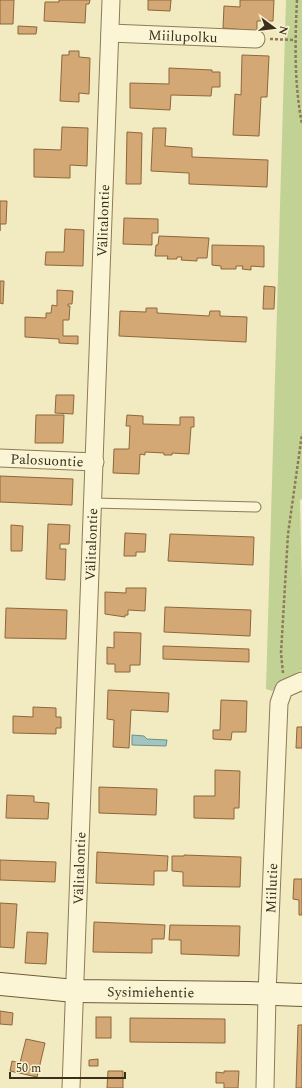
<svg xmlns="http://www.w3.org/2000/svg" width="302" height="1088" font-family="Spectral,serif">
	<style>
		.green { fill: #c2d194 }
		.water { fill: #a4c4bf; stroke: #6a938e }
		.building { fill: #d3a874; stroke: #8e673b }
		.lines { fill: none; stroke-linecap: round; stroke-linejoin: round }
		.lane-casing { stroke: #8d7b57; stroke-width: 11 }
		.street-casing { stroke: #8d7b57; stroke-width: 19 }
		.secondary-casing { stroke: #6f5b3a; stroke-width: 24 }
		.path { stroke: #8d7b57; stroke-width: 2.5; stroke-dasharray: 3 2; stroke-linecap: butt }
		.lane { stroke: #fcf5d5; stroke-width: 9 }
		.street { stroke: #fcf5d5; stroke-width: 17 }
		.secondary { stroke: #fcf5d5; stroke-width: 22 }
		.labels { text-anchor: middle; stroke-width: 3; stroke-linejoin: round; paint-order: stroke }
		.street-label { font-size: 14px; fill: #3b2f1c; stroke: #f8f2d1 }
	</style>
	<rect width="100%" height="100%" fill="#f2eac1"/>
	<polygon class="green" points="286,0 302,0 302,499 300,500 302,590 302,670 284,680 272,691 266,689"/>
	<polygon class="water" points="132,735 144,736 147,739 167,740 166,746 132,745"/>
	<g class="building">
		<polygon points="0,0 14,0 13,24 0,24"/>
		<polygon points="59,0 90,0 89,4 86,4 85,23 44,21 45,2 59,2"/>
		<polygon points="148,0 171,0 170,11 148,10"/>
		<polygon points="240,0 274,0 273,21 257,21 257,31 223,28 224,6 240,7"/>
		<polygon points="18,26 37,27 36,34 18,34"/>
		<polygon points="69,51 79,51 79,57 90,58 89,94 79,93 79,102 60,101 62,55 69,55"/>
		<polygon points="242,55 269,56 267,97 261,97 259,136 233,135 235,94 241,95"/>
		<polygon points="169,68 212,70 212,72 220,72 220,87 212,87 211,96 171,95 170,110 130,108 130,83 169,84"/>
		<polygon points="62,127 88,128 87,166 70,165 70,178 34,177 34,149 61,150"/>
		<polygon points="153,128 166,128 165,146 192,148 192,157 268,160 267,187 189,184 189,173 151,171"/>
		<polygon points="127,132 142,133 141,184 126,184"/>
		<polygon points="0,201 7,201 6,224 0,224 0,231"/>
		<polygon points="124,218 158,219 158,233 152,233 152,245 123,244"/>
		<polygon points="65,229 84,230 83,266 45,265 46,252 64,252"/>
		<polygon points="159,236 209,238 207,258 197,258 197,261 181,260 182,257 177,257 177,259 167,259 168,256 155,256 156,245 158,245"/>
		<polygon points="212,245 264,246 264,267 251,266 251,270 242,269 243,266 236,266 236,269 221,269 221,266 212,265"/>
		<polygon points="0,281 4,281 3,304 0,303"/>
		<polygon points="264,286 275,287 274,309 263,309"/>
		<polygon points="57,290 73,291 72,304 68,304 68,306 70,306 69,320 63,320 63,336 78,336 78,344 59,343 59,339 25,337 25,317 46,318 46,313 51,313 52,305 57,306"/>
		<polygon points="146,308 157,308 157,313 209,316 210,311 220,311 220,316 247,317 246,342 119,336 120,311 146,312"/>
		<polygon points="56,395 74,395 73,414 55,413"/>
		<polygon points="36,415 64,415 63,443 35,443"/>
		<polygon points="127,415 143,416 143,424 180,425 180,417 194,417 194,427 191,427 189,454 172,453 172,455 164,455 164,453 145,452 145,455 140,454 139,474 113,473 114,449 129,449 130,426 126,426"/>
		<polygon points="0,476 73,479 72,505 0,502"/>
		<polygon points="48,524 70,525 69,544 60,544 60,549 66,549 65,580 46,579"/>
		<polygon points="11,525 23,526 22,551 11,551"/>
		<polygon points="125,533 146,534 145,552 136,552 136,556 124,556"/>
		<polygon points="170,534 254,537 253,565 168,561"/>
		<polygon points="126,588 146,588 145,611 128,610 128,615 125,615 125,617 105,614 105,592 126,593"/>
		<polygon points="165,607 251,610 250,636 164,632"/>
		<polygon points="6,608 67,610 66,639 5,638"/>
		<polygon points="114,632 141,633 140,665 130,665 130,672 115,672 115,664 107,664 107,647 114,648"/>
		<polygon points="163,646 249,649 249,662 163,659"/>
		<polygon points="108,690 169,693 168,712 131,710 129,748 113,747 114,720 107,719"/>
		<polygon points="221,700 247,701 246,732 232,732 231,740 213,739 213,730 220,730"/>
		<polygon points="33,707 56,708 56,717 61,717 61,728 56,728 56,734 13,733 13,716 33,717"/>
		<polygon points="297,727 302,727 302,748 296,748"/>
		<polygon points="215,770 240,771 239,808 234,808 234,819 194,818 194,796 215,796"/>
		<polygon points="99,787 157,789 156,815 99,813"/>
		<polygon points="7,795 34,796 34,802 49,803 48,819 6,818"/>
		<polygon points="97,852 168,856 167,871 154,871 154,885 96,883"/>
		<polygon points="184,855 241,857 240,887 183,886 183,872 172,871 172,856 184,856"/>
		<polygon points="0,860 56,862 55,882 0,880"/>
		<polygon points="294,879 302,879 302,915 299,915 299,900 293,899"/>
		<polygon points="0,903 17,904 14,948 0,947"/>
		<polygon points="94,922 165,925 164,939 152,939 152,953 93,952"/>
		<polygon points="170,925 240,926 239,956 181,954 181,940 169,940"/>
		<polygon points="27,932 48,933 46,964 25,963"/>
		<polygon points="0,1011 13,1013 12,1025 0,1024"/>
		<rect x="96" y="1017" width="15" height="21"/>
		<polygon points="130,1018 225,1019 225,1043 130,1042"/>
		<polygon points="298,1025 302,1025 302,1088 296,1088"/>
		<polygon points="26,1039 45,1043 37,1077 10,1071 12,1061 20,1063"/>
		<polygon points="98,1059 98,1066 89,1066 89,1060"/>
		<polygon points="108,1071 123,1071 123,1088 107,1088"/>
		<polygon points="224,1071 239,1071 238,1088 224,1088 224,1083 216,1083 216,1072 224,1073"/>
	</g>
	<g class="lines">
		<defs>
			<polyline id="lane" points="93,503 256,507"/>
			<g id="street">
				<path id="s1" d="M 110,33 L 256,39"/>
				<path id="s2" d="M 0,458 L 95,462"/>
				<path id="s3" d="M 71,1088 L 111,0"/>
				<path id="s4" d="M 265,1088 L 267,994 L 279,703 L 284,689 L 302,681"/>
			</g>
			<g id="secondary">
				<path id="s5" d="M 0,984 L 75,991 L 247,993 L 302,995"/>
			</g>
		</defs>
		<use href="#lane" class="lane-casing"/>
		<use href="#street" class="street-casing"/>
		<use href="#secondary" class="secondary-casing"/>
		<g class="path">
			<path d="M 297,0 C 295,41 294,83 302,124"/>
			<polyline points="270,39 295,40"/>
			<polyline points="283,673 281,653 288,534 302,434"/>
		</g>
		<use href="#lane" class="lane"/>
		<use href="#street" class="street"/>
		<use href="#secondary" class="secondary"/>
	</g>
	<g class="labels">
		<g class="street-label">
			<text dy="5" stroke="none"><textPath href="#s1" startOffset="73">Miilupolku</textPath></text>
			<text dy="5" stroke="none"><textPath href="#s3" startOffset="868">Välitalontie</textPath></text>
			<text dy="5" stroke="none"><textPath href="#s2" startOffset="47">Palosuontie</textPath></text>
			<text dy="5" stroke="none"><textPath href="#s3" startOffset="544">Välitalontie</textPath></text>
			<text dy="5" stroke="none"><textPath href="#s3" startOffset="220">Välitalontie</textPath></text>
			<text dy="5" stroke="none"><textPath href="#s4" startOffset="200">Miilutie</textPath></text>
			<text dy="5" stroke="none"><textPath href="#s5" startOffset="151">Sysimiehentie</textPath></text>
		</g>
	</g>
	<g transform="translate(274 28) rotate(105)" stroke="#f8f2d1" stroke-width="3" paint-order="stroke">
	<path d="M0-3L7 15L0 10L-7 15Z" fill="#3b2f1c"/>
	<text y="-6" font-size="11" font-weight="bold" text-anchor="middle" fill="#3b2f1c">N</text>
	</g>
	<path d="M10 1072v6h115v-6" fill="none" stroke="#3b2f1c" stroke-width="2"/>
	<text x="16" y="1072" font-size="12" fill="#3b2f1c" stroke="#f8f2d1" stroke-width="3" paint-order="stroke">50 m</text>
</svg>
